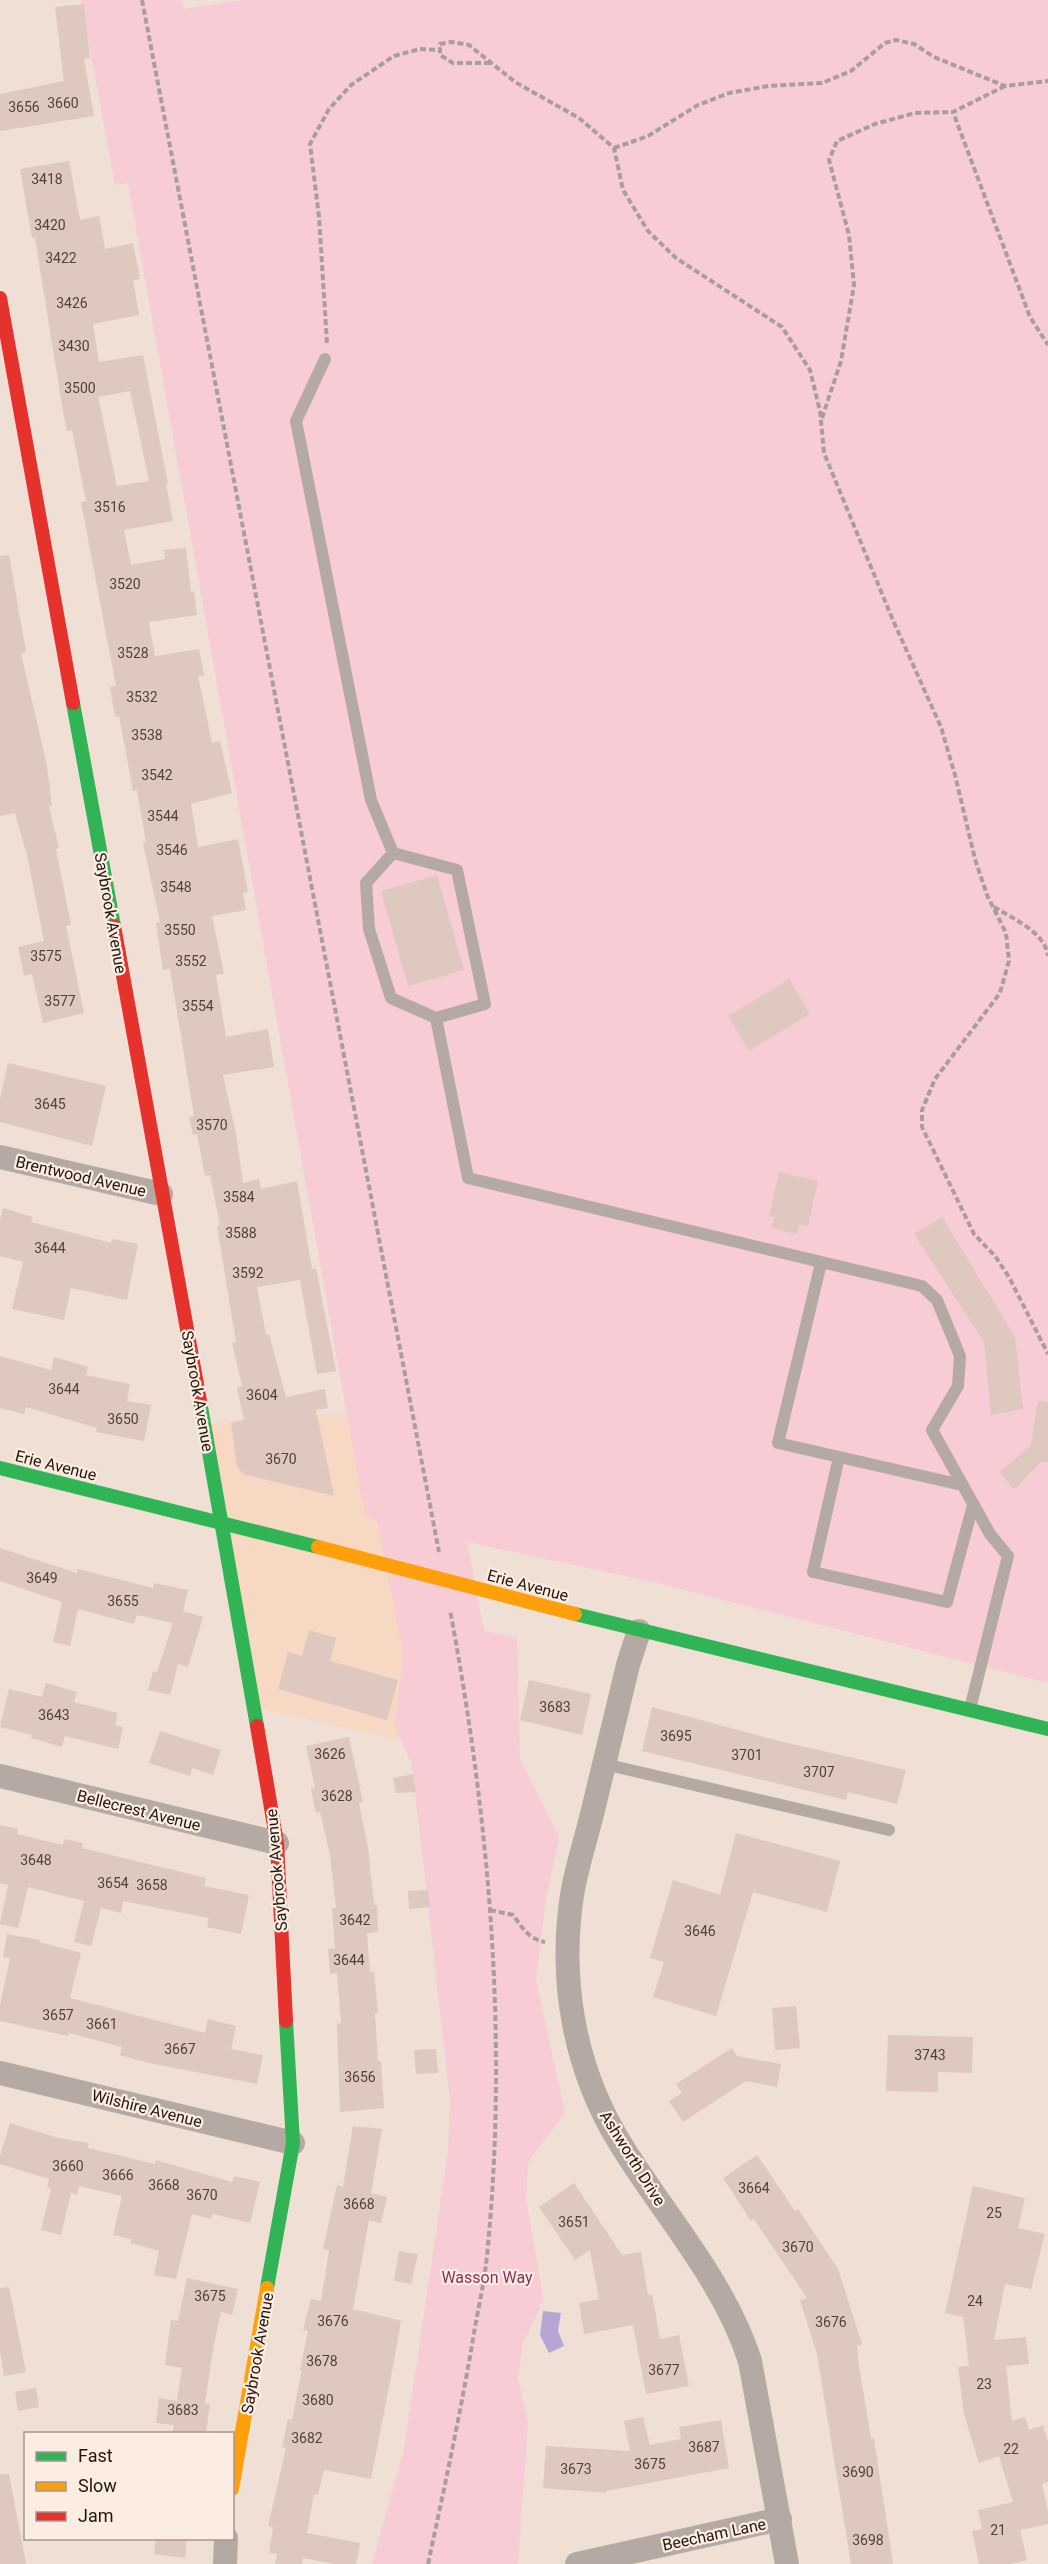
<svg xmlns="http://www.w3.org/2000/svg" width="1048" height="2564" font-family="Roboto,sans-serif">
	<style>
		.built { fill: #f7d8c3 }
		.green { fill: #f7ccd5 }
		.water { fill: #b7a6d4 }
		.building { fill: #dfc8bf; fill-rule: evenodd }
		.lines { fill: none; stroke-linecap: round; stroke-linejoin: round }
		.path { stroke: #a99f98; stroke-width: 4; stroke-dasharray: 6 3; stroke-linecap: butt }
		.lane { stroke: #b5aaa3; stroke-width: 12 }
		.street { stroke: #b5aaa3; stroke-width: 24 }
		.fast { stroke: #30b455; stroke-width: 14 }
		.slow { stroke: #ff9f0a; stroke-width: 14 }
		.jam { stroke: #e5322d; stroke-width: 14 }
		.labels { text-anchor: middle; stroke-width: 4.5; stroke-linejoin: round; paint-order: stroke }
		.number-label { font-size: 14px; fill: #52423a }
		.street-label { font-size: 16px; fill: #23160e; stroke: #fcede3 }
		.park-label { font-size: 16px; fill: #8b2f5a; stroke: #fcede3 }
	</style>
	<rect width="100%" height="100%" fill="#efdfd4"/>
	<polygon class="built" points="278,1414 347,1415 366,1516 377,1520 421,1745 254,1707 204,1425"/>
	<polygon class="green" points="81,0 182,0 184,9 244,0 1048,0 1048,1683 657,1583 467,1542 484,1631 517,1638 520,1759 559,1837 545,1904 536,1980 565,2113 528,2162 526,2198 544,2303 538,2305 540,2308 523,2343 518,2379 528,2423 518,2564 372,2564 404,2449 448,2152 450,2099 412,1765 395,1726 403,1653 377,1521 366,1516 360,1488 128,183 115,185"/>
	<polygon class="water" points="543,2311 561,2313 558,2331 564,2346 549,2353 540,2335"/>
	<g class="building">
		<polygon points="84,4 90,58 84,59 94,116 0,131 0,94 64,81 55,7"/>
		<path d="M 69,161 L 80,220 L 99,216 L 105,249 L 133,243 L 140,279 L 133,280 L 139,315 L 93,324 L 99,362 L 143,355 L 168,484 L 166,484 L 173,521 L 124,530 L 131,565 L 165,559 L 164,550 L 186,548 L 191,592 L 194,591 L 197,615 L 149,622 L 155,656 L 199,649 L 204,675 L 198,676 L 212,743 L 220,741 L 232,793 L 191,804 L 198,847 L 238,839 L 248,892 L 243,893 L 246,910 L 212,916 L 224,974 L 216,975 L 226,1037 L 268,1029 L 274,1067 L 223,1075 L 236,1134 L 243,1183 L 259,1179 L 261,1189 L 297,1181 L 312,1269 L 316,1268 L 336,1371 L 317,1374 L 300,1280 L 257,1287 L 266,1335 L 269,1334 L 286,1397 L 325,1389 L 328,1408 L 316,1410 L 334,1496 L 243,1474 L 237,1466 L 231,1423 L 244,1420 L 237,1388 L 242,1386 L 232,1343 L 236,1342 L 217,1226 L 220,1225 L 210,1175 L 205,1176 L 197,1134 L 193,1135 L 189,1117 L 194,1116 L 170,969 L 163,970 L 156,923 L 160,922 L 143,843 L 146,842 L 137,790 L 133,791 L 119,716 L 115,717 L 110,687 L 116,686 L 81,502 L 86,501 L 72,430 L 67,431 L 63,412 L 35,238 L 32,238 L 20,169 ZM 130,391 L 149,481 L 117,486 L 98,397 Z"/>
		<polygon points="9,555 26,652 21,653 47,766 52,806 49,807 59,848 56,849 71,925 66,926 84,1013 43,1023 32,974 24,976 18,947 44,941 27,855 15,813 0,816 0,556"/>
		<polygon points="437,875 464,970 408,986 381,891"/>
		<polygon points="789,979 810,1014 749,1051 728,1016"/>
		<polygon points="8,1063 106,1086 92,1146 0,1122 0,1099"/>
		<polygon points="779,1172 818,1181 808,1226 799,1224 797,1234 772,1228 774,1217 769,1216"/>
		<polygon points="3,1208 33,1217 31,1222 85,1236 111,1243 112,1239 138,1244 127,1300 71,1288 64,1320 12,1309 23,1262 0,1256 0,1220"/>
		<polygon points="942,1217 1015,1337 1023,1409 991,1415 984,1342 914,1234"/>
		<polygon points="0,1356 51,1370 54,1357 88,1367 86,1375 130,1384 127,1401 151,1405 144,1441 96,1432 97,1428 26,1407 24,1414 0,1408"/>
		<polygon points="1038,1401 1048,1402 1048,1462 1041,1462 1014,1490 1000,1472 1031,1445"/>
		<polygon points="0,1548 77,1573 78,1569 153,1588 154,1583 188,1590 183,1611 203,1617 188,1667 178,1664 170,1695 148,1690 153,1671 157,1672 173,1623 137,1615 134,1624 78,1609 70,1646 53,1642 62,1602 0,1581"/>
		<polygon points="309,1630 336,1638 330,1661 398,1680 387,1720 278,1689 288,1652 302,1656"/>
		<polygon points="529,1680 591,1694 582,1735 520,1720"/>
		<polygon points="46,1683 77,1692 74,1702 118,1713 115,1725 123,1727 118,1749 65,1736 62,1747 31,1738 32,1735 0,1727 9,1689 42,1697"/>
		<polygon points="652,1707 783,1742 906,1770 897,1804 848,1792 846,1800 642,1751"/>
		<polygon points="160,1731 221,1750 213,1775 192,1768 190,1776 149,1763"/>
		<polygon points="349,1737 363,1802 359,1803 368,1847 374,1905 377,1905 378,1932 367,1933 370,1972 374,1972 378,2013 375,2013 378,2061 381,2061 384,2108 340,2112 337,2024 341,2023 337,1973 330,1974 328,1949 335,1948 332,1908 336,1908 330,1855 320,1812 316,1813 311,1789 315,1788 306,1746"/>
		<polygon points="413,1774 416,1792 396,1793 393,1778"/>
		<polygon points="0,1825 18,1829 17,1834 63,1845 64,1839 83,1843 82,1848 206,1878 204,1886 249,1895 241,1934 207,1927 209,1918 123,1901 121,1913 101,1908 91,1946 74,1942 84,1901 28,1887 18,1928 0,1924 8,1885 0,1883"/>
		<polygon points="736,1833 840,1861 827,1912 753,1892 716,2016 653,1997 664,1962 650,1958 673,1880 720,1895"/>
		<polygon points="428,1890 430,1907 409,1909 408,1891"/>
		<polygon points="7,1934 40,1940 39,1942 81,1953 70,1998 205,2033 208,2019 236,2026 231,2049 263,2055 257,2084 149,2063 120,2055 122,2047 69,2033 68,2036 0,2021 0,2006 10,1958 3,1957"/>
		<polygon points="796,2006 800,2048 775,2050 772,2008"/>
		<polygon points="888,2035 973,2037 972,2073 938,2072 938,2092 886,2091"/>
		<polygon points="732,2048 737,2056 781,2064 777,2087 746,2081 683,2122 669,2101 682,2093 676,2084"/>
		<polygon points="436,2049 438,2073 416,2074 414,2050"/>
		<polygon points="10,2123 58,2138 89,2143 88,2148 155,2164 156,2160 232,2182 234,2176 260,2182 250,2223 213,2214 211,2219 192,2214 176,2279 154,2275 159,2251 131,2243 131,2239 113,2235 122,2196 79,2186 77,2195 71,2193 61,2235 41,2230 51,2189 47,2188 49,2179 0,2164 0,2156"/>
		<polygon points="353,2126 382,2129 371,2193 387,2197 381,2223 369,2220 353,2309 401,2321 394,2361 371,2479 324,2470 318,2495 314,2494 307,2533 360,2543 356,2564 334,2564 303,2558 302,2564 275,2564 277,2554 269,2553 273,2527 268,2526 286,2448 282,2447 288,2419 292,2420 302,2370 300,2370 308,2331 303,2330 311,2299 321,2301 329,2250 323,2249 337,2185 343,2187"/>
		<polygon points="757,2155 795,2211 798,2209 838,2269 862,2344 857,2346 859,2366 871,2439 874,2438 893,2564 851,2564 817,2354 800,2300 807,2298 754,2219 751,2221 723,2178"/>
		<polygon points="574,2183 622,2255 641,2252 648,2295 652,2294 660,2339 679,2335 689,2386 646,2394 633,2325 584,2334 579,2303 599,2299 590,2250 575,2260 539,2207"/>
		<polygon points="973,2186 1025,2198 1018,2228 1045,2234 1031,2289 1005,2284 994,2340 1026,2337 1029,2364 1006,2366 1012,2421 1025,2417 1029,2430 1043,2425 1048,2442 1048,2482 1042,2484 1048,2511 1048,2524 1020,2530 1027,2560 1010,2564 979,2564 972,2531 982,2529 978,2510 1013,2502 999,2456 979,2463 964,2414 958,2367 969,2366 963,2317 945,2313"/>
		<polygon points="399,2251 418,2254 411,2284 394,2281"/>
		<polygon points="187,2278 238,2289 232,2315 221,2312 214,2344 205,2403 210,2404 206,2433 173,2433 174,2425 156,2423 159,2398 177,2401 182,2368 165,2365 171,2320 178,2321"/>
		<polygon points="9,2287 26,2372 4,2376 0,2350 0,2288"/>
		<polygon points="36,2388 39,2407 18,2411 15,2392"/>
		<polygon points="643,2417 650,2445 681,2439 679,2427 721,2420 729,2468 606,2491 606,2493 543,2488 546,2446 630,2451 624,2421"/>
		<polygon points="0,2474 9,2474 26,2564 0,2564"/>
		<polygon points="156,2538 187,2538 185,2558 154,2554"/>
	</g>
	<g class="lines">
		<g class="path">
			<polyline points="142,0 439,1552"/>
			<polyline points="490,63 453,63 440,55 440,44 451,42 469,45 515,82 579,118 614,148 623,190 648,231 676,258 782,327 810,370 820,411 824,453 892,618 941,727 955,775 975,859 987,895 1006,933 1009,961 1000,993 935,1079 922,1110 922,1127 974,1234 995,1256 1009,1277 1048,1354"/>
			<polyline points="1005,86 953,112 1030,317 1048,345"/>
			<polyline points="614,148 648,136 698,105 729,93 768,86 822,83 851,71 885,43 896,40 914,44 934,57 1005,86 1048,81"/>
			<polyline points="327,343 319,217 310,144 329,109 351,85 394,56 420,49 440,50"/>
			<polyline points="822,418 841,361 854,285 849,235 829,160 837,141 875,124 915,113 953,112"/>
			<path d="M 994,907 C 1012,918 1045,932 1048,956"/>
			<path d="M 490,1910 L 513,1915 C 523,1928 528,1939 545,1942"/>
			<path d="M 428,2564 C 445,2485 462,2406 475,2327 C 480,2300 486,2273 488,2245 C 508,2034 489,1818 450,1610"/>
		</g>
		<g class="lane">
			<polyline points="325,359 296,421 371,800 393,853 457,870 485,1004 436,1018 468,1178 922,1286 937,1300 960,1356 958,1386 932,1430 990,1534 1008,1556 970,1709"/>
			<polyline points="393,853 366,883 369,929 391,998 436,1018"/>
			<polyline points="821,1263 778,1443 962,1485"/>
			<polyline points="839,1457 813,1572 947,1602 973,1505"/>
			<polyline points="604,1764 889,1830"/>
		</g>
		<g class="street">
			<polyline points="0,1157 161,1194"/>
			<path d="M 639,1631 L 628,1665 C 617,1712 605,1759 594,1806 C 587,1836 577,1865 572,1895 C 559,1981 574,2068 620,2143 C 664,2215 724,2280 750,2361 L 787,2564"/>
			<polyline points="0,1776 277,1843"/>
			<polyline points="0,2073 293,2143"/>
			<polyline points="225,2564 226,2538"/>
			<polyline points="577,2564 780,2519"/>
		</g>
		<g class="fast">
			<polyline points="73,703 114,926"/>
			<polyline points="200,1401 257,1726"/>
			<polyline points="0,1468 318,1547"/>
			<polyline points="575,1614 1048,1729"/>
			<polyline points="267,2288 293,2143 286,2021"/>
		</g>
		<g class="slow">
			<polyline points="318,1547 575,1614"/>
			<polyline points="232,2489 267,2288"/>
		</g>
		<g class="jam">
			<polyline points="0,298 73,703"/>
			<polyline points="114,926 200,1401"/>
			<polyline points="257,1726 277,1843 286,2021"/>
		</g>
	</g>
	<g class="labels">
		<g class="number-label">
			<text x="63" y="108">3660</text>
			<text x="24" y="112">3656</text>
			<text x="47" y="184">3418</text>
			<text x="50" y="230">3420</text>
			<text x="61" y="263">3422</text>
			<text x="72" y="308">3426</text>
			<text x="74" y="351">3430</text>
			<text x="80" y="393">3500</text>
			<text x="110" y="512">3516</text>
			<text x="125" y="589">3520</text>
			<text x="133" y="658">3528</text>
			<text x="142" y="702">3532</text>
			<text x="147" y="740">3538</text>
			<text x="157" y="780">3542</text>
			<text x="163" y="821">3544</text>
			<text x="172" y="855">3546</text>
			<text x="176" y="892">3548</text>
			<text x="180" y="935">3550</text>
			<text x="46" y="961">3575</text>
			<text x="191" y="966">3552</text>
			<text x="60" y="1006">3577</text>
			<text x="198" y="1011">3554</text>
			<text x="50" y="1109">3645</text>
			<text x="212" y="1130">3570</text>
			<text x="239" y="1202">3584</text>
			<text x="241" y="1238">3588</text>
			<text x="50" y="1253">3644</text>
			<text x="248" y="1278">3592</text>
			<text x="64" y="1394">3644</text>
			<text x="262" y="1400">3604</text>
			<text x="123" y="1424">3650</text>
			<text x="281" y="1464">3670</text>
			<text x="42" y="1583">3649</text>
			<text x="123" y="1606">3655</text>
			<text x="555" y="1712">3683</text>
			<text x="54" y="1720">3643</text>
			<text x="676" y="1741">3695</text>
			<text x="330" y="1759">3626</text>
			<text x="747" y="1760">3701</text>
			<text x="819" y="1777">3707</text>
			<text x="337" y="1801">3628</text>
			<text x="36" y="1865">3648</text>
			<text x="113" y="1888">3654</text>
			<text x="152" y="1890">3658</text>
			<text x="355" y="1925">3642</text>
			<text x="700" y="1936">3646</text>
			<text x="349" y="1965">3644</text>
			<text x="58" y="2020">3657</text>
			<text x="102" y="2029">3661</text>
			<text x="180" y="2054">3667</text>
			<text x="930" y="2060">3743</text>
			<text x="360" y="2082">3656</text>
			<text x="68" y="2171">3660</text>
			<text x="118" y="2180">3666</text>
			<text x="164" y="2190">3668</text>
			<text x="754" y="2193">3664</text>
			<text x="202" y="2200">3670</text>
			<text x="359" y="2209">3668</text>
			<text x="994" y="2218">25</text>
			<text x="574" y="2227">3651</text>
			<text x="798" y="2252">3670</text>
			<text x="210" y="2301">3675</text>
			<text x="975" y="2306">24</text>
			<text x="333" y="2326">3676</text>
			<text x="831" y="2327">3676</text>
			<text x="322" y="2366">3678</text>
			<text x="664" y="2375">3677</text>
			<text x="984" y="2389">23</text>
			<text x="318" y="2405">3680</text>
			<text x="183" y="2415">3683</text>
			<text x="307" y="2443">3682</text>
			<text x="704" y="2452">3687</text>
			<text x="1011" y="2454">22</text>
			<text x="650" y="2469">3675</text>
			<text x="576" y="2474">3673</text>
			<text x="858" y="2477">3690</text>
			<text x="998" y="2535">21</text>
			<text x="868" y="2545">3698</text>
		</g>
		<g class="street-label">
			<text transform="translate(111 913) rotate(80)" y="6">Saybrook Avenue</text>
			<text transform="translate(81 1176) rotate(13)" y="6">Brentwood Avenue</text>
			<text transform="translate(198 1391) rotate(80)" y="6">Saybrook Avenue</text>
			<text transform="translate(56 1465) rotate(14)" y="6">Erie Avenue</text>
			<text transform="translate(528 1585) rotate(15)" y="6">Erie Avenue</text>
			<text transform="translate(139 1810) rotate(14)" y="6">Bellecrest Avenue</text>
			<text transform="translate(276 1870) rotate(-95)" y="6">Saybrook Avenue</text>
			<text transform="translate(147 2108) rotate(14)" y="6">Wilshire Avenue</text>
			<text transform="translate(633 2158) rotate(58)" y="6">Ashworth Drive</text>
			<text transform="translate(257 2353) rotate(-80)" y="6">Saybrook Avenue</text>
			<text transform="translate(714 2534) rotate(-12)" y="6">Beecham Lane</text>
		</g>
		<g class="park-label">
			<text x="487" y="2283">Wasson Way</text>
		</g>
	</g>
	<rect x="24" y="2432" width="210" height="108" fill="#fcede3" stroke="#a5978e" stroke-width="1.5"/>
	<rect x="36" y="2452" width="30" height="9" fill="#30b455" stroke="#a5978e" stroke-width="1.5"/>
	<text x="78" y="2462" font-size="18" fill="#23160e">Fast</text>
	<rect x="36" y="2482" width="30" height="9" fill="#ff9f0a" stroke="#a5978e" stroke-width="1.5"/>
	<text x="78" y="2492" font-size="18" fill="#23160e">Slow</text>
	<rect x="36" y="2512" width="30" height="9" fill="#e5322d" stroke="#a5978e" stroke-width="1.5"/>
	<text x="78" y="2522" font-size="18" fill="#23160e">Jam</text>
</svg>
